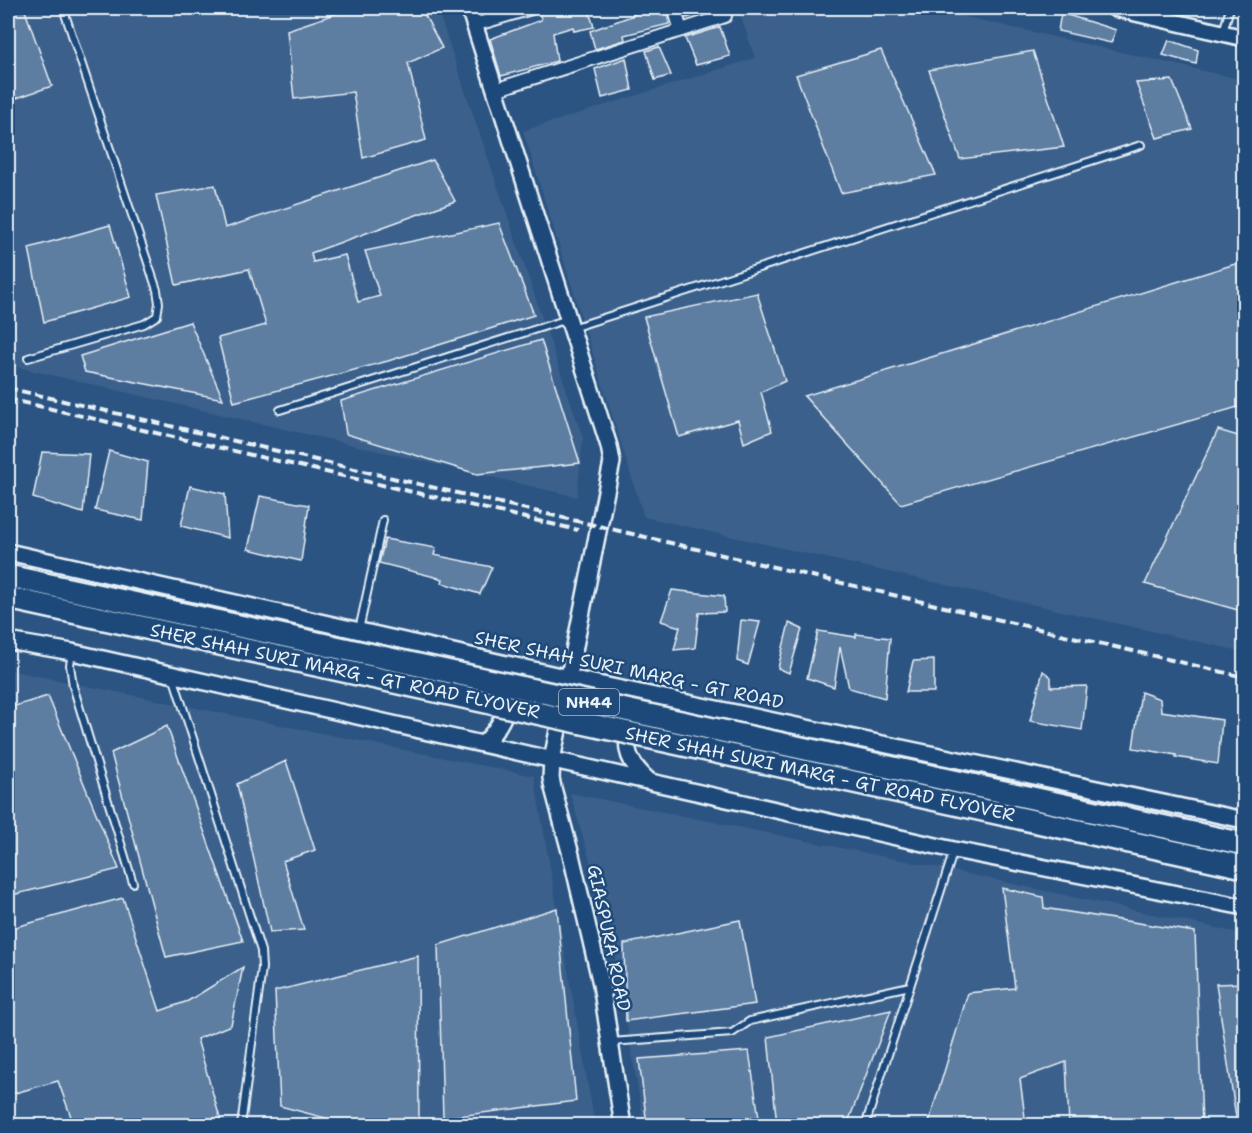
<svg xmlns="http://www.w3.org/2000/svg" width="1252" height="1133" font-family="'Shantell Sans',sans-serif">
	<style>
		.built { fill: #3a608b }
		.building { fill: #5d7da1; stroke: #e8f1f8; stroke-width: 1.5 }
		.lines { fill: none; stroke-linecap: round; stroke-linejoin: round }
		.service-casing { stroke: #e8f1f8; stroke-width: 10 }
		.minor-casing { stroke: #e8f1f8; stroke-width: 16 }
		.tertiary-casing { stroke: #e8f1f8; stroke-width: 20 }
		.trunk-casing { stroke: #e8f1f8; stroke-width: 26 }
		.service { stroke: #1f4a7a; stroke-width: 6 }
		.minor { stroke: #1f4a7a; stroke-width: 12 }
		.tertiary { stroke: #1f4a7a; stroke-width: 15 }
		.trunk { stroke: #1f4a7a; stroke-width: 21 }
		.rail { stroke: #e8f1f8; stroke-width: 4; stroke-dasharray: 9 4.5; stroke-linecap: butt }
		.trunk-bridge-casing { stroke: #e8f1f8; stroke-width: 26; stroke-linecap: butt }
		.trunk-bridge { stroke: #1f4a7a; stroke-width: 21 }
		.labels { text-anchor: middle; stroke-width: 5; stroke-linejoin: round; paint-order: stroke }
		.shield { fill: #1f4a7a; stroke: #acbfd2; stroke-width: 1.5 }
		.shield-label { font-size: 16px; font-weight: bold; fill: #e8f1f8 }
		.street-label { font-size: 18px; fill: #e8f1f8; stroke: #1f4a7a }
	</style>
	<rect width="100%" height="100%" fill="#2b5482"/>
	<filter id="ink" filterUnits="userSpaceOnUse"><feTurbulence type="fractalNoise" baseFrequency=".0167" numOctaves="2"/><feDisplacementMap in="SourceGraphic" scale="12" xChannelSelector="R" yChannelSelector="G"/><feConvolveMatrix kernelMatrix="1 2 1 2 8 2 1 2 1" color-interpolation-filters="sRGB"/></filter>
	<g filter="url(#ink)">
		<g class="built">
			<polygon points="8,8 437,8 583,438 577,497 8,365"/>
			<polygon points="738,8 926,8 1244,80 1244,652 644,517 523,131 755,58"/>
			<polygon points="8,670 534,776 595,1125 8,1125"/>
			<polygon points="570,793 931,866 1244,934 1244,1125 644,1125 611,932"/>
		</g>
		<g class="building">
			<polygon points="8,8 24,8 52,86 8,101"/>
			<polygon points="353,8 421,8 442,48 408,63 426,140 363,158 353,92 294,99 287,30"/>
			<polygon points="539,8 588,8 594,27 574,31 573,27 553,33 557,61 501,76 490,39 541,20"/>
			<polygon points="632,8 666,8 669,24 624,35 625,40 595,49 590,31 634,15"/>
			<polygon points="683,8 712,8 712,9 687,18"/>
			<polygon points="1061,13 1116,30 1111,43 1058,31"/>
			<polygon points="720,27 730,56 696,65 685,38"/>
			<polygon points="1169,40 1198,50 1196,64 1163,55"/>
			<polygon points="659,47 671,75 655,80 646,51"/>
			<polygon points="881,50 936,175 841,193 796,75"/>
			<polygon points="1033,51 1064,147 960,159 929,70"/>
			<polygon points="626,58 632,90 602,98 595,69"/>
			<polygon points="1172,80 1192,129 1157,138 1136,83"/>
			<polygon points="433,160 455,201 311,253 313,262 345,255 358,302 380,296 365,251 499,223 534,315 388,361 234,402 218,338 266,325 249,269 176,285 156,195 215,185 225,228"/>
			<polygon points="110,225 131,297 44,322 29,248"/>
			<polygon points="1245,261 1245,405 901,504 804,396"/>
			<polygon points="757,293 785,381 761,392 772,431 744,443 738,420 679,437 644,317"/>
			<polygon points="190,322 223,399 85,372 80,356"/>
			<polygon points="541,340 580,463 477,474 346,434 341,401"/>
			<polygon points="1218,430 1245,438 1245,612 1145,584"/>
			<polygon points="109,451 148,462 143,520 95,510"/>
			<polygon points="42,452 89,454 83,513 33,498"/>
			<polygon points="190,486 225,494 228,538 181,526"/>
			<polygon points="260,496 309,505 301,561 248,549"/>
			<polygon points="385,539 436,548 434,555 492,567 480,594 442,583 443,579 379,563"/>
			<polygon points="672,590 724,596 725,612 699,613 695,648 674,650 680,627 661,621"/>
			<polygon points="741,620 760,622 748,665 737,661"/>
			<polygon points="789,623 802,629 789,673 778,668"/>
			<polygon points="818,631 856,637 856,634 890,638 885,698 849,688 840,647 834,687 807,678"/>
			<polygon points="934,660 934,692 906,692 913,661"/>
			<polygon points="1043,671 1051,677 1051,687 1087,686 1082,730 1030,721"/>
			<polygon points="1141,692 1160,699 1161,711 1222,720 1218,764 1176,757 1176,755 1133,748"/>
			<polygon points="48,696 119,869 8,896 8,708"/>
			<polygon points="167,726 243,941 166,957 111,753"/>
			<polygon points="286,761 315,850 283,861 304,930 270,932 237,784"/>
			<polygon points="1002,888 1043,897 1044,908 1195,932 1202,1125 1069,1125 1066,1062 1020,1079 1026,1125 928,1125 968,993 1015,988"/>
			<polygon points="123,898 160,1011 188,1001 243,967 231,1025 197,1039 222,1125 74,1125 58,1081 8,1095 8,929"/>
			<polygon points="557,908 576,1101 443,1118 438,945"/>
			<polygon points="740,920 755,1004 626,1021 624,944"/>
			<polygon points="418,956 419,1125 328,1125 329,1119 280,1106 275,991"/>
			<polygon points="1245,983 1245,1117 1236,1117 1216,984"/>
			<polygon points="891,1010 847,1125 777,1125 768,1037"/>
			<polygon points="749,1051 760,1125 647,1125 639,1059"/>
		</g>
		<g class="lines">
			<defs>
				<g id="service">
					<polyline points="1223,32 1230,8"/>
					<polyline points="572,328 1141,145"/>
					<polyline points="28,358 144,324 157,316 159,303 157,290 63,8"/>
					<polyline points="280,410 568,319"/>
					<polyline points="359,630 383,520"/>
					<polyline points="72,652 70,665 73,686 133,883"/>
					<polyline points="173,676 261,951 262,968 241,1126"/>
					<polyline points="611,1042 732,1033 750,1021 910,986"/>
					<polyline points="605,1126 622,1123"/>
					<polyline points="865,1126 954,850"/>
				</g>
				<g id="minor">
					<polyline points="674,8 681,30"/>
					<polyline points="474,25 531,8"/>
					<polyline points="495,90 725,16"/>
				</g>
				<g id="tertiary">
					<polyline points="469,8 609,446 612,462 552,760 551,778 553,788 571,855 601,984 623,1126"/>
					<polyline points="1114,8 1244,38"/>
					<polyline points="8,552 569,678 1244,820"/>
					<polyline points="8,641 72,652 954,850 1244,907"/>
					<path d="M 631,724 C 622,749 630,764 649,781"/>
					<path d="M 483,744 C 503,725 513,703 508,675"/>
				</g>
				<g id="trunk">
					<polyline points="1170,828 1244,844"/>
					<polyline points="1166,850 1244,867"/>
				</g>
			</defs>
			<use href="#service" class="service-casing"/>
			<use href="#minor" class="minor-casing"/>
			<use href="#tertiary" class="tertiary-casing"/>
			<use href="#trunk" class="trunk-casing"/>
			<use href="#service" class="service"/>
			<use href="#minor" class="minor"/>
			<use href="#tertiary" class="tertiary"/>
			<use href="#trunk" class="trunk"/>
			<g class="rail">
				<polyline points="8,388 1244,677"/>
				<polyline points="8,399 578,530"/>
			</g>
			<defs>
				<g id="trunk-bridge">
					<polyline points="8,576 1170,828"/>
					<polyline points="8,598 1166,850"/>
				</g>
			</defs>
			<use href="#trunk-bridge" class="trunk-bridge-casing"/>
			<use href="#trunk-bridge" class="trunk-bridge"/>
		</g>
	</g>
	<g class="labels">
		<rect class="shield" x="559" y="689" width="60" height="26" rx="4.5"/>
		<g class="shield-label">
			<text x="589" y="708">NH44</text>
		</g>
		<g class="street-label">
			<text transform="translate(629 670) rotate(12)" y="6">SHER SHAH SURI MARG - GT ROAD</text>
			<text transform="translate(345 671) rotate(12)" y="6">SHER SHAH SURI MARG - GT ROAD FLYOVER</text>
			<text transform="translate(820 774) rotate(12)" y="6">SHER SHAH SURI MARG - GT ROAD FLYOVER</text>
			<text transform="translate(609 938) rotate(78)" y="6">GIASPURA ROAD</text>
		</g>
	</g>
	<rect width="1252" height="1133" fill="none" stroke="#1f4a7a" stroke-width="30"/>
	<rect x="15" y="15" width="1222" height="1103" fill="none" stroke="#e8f1f8" stroke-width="2" filter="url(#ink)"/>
</svg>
